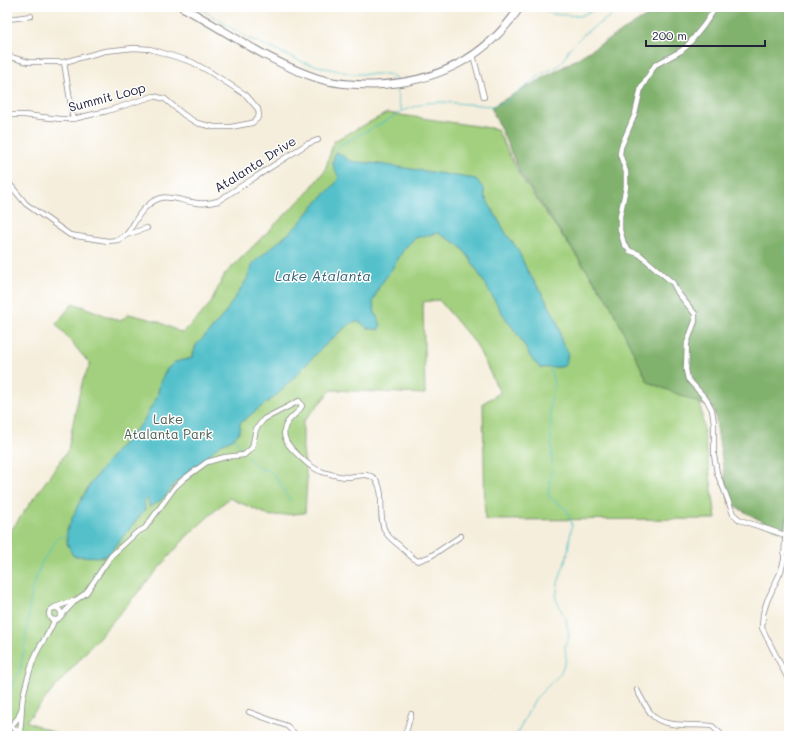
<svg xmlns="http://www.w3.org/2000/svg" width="796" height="743" font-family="Mali,sans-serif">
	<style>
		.green { fill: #a2d07e; stroke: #62795c }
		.forest { fill: #81b26d; stroke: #526a54 }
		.water { fill: #52c0ca; stroke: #3a7182 }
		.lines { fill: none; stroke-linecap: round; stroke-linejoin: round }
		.stream { stroke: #52c0ca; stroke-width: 1 }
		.street-casing { stroke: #8c888c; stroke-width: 6 }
		.secondary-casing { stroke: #8c888c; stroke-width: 9 }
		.street { stroke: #fff; stroke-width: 4.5 }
		.secondary { stroke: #fff; stroke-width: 7 }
		.labels { text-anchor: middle; stroke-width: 3; stroke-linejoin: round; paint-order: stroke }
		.street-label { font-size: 13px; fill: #22223b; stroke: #fff }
		.park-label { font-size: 13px; fill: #4f5f52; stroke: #fff }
		.water-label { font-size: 14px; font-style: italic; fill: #356174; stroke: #fff }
	</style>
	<rect width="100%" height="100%" fill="#fff"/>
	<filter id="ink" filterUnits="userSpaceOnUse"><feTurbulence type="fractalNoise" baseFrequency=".025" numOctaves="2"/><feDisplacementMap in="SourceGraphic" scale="8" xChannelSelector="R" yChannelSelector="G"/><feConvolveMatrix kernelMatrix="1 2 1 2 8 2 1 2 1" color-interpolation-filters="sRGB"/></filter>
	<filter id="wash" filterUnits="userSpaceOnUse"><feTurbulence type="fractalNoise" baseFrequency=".012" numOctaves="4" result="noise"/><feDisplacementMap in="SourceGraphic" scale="16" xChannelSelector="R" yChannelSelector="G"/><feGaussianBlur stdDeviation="0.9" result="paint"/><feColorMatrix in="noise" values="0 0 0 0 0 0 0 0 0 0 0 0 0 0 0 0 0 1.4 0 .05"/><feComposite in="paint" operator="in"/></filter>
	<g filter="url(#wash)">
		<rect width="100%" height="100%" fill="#f5eedc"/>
		<polygon class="green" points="387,113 497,129 520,176 609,302 648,382 700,402 716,519 485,520 483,403 500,393 476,344 439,300 423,302 425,394 331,390 303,422 303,449 307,481 305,513 271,516 229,498 187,536 26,721 62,736 7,736 7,536 68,450 78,398 83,380 90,364 56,324 73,303 120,321 129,314 157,321 182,333 196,320 210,304 225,274 307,193 325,170 334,141"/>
		<polygon class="forest" points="662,7 789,7 789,535 783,533 729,503 714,409 648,382 609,302 521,175 491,107 563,67"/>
		<path class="water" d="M 336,151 L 350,161 L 379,164 L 476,179 L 484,189 L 485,197 L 507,235 L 517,248 L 528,272 L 540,290 L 557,320 L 562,343 L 568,352 L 566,365 L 561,367 L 540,368 L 531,358 L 520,338 L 502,313 L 469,257 L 459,245 L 438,233 L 415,238 L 404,249 L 394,266 L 379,287 L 373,302 L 375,313 L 381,325 L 378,330 L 367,328 L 360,322 L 353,322 L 341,331 L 321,349 L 278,394 L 240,423 C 240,439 233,438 221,444 C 211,451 205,460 197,468 C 191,473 183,475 178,480 C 167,492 166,500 149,507 L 148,500 L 146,499 L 144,501 L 145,510 L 109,554 L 102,557 L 73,556 L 67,543 L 67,530 L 78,505 L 89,486 L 114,453 L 142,423 L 157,397 L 160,382 L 167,369 L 175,362 L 192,358 L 196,345 L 209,332 L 225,313 L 247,279 L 253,263 L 296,227 L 316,203 L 335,184 L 339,177 C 332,166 331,163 336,151 Z"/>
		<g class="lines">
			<g class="stream">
				<polyline points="198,7 248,38 305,63 352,74 388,74 395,78 395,80"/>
				<polyline points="543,7 552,14 580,16 596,9 614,14"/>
				<polyline points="396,87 399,103 402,111"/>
				<polyline points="336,151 340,145 386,121 402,111 426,103 443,102 491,106 504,103 542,74 558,66 564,60 569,49 585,33 603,21 614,14 640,13 651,7"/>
				<polyline points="789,206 787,214 789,219"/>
				<polyline points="789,228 786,247 789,267"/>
				<polyline points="550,367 554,384 553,392"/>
				<polyline points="235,438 243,451"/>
				<polyline points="247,456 256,467 270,471 276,477 290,501"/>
				<polyline points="7,704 13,682 20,670 24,650 32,589 42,562 58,538 67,535"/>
				<polyline points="516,736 535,699 560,674 566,660 565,645 569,637 566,620 556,599 558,583 567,556 572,524 567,510 548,496 552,464 550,406 552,396"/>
			</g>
		</g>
	</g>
	<g filter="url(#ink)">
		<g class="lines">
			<defs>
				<g id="street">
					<polyline points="716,7 704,25 687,46 681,51 655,65 641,88 635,114 621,147 620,154 626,172 626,187 620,216 620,230 624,244 630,251 639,254 673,283 678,293 695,314 695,321 687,343 686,370 688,379 707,400 712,410 714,423 714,455 717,473 725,492 733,514 740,520 785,535"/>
					<polyline points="7,19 17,18 31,16"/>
					<polyline points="473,55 484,97"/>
					<polyline points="7,56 28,62 64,62 105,51 134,48 150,49 192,62 210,72 246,95 258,109 259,115 257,119 252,123 231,127 214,127 197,123 184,115 165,99 154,96 107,111 73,119 60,119 24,115 7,115"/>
					<polyline points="64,62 73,119"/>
					<polyline points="7,181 26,204 70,235 108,241 118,240 126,235 147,228"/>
					<path d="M 126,235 C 133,227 137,215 145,208 C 164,189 176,201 197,203 C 204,204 211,203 218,201 L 307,144 L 318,140"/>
					<polyline points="789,517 786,524 784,560 781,571 767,601 763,614 762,628 789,681"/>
					<path d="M 55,607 L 76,600 L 86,593 L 111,556 L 136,533 L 145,528 L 175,487 L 185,478 L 207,462 L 225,457 L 244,455 L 252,448 L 256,429 L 264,419 L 299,401 L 302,406 C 298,414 288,418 285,427 C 282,437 287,444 294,451 C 302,459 312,469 323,472 C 330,474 340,477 347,477 C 357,477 369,471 376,480 C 386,494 377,516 385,531 C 389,539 396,542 402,548 C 408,553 411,558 418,561 L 431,556 L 461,536"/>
					<circle cx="55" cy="614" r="6"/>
					<polyline points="61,616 75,601"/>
					<path d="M 637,690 C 642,699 647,710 654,717 C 667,728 695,724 712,726 L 723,736"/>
					<polyline points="249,712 287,726 297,736"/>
					<polyline points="7,724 26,736"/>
					<polyline points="11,726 18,718 21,710"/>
					<path d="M 20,731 C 22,720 21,708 23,697 C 25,686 32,662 37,652 C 42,641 51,632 54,620"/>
					<polyline points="405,736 411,714"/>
				</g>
				<path id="secondary" d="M 182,7 C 225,30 270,63 317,78 C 335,84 354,85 374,85 C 435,83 486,58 520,7"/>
			</defs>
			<use href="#street" class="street-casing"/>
			<use href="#secondary" class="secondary-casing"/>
			<use href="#street" class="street"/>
			<use href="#secondary" class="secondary"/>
		</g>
	</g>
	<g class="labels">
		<g class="street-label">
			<text transform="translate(107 97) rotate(-15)" y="5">Summit Loop</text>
			<text transform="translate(255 164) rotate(-32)" y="5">Atalanta Drive</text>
		</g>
		<g class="park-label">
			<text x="168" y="424">Lake<tspan x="168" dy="15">Atalanta Park</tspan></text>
		</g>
		<g class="water-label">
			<text x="323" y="281">Lake Atalanta</text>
		</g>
	</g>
	<rect width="796" height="743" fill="none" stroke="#fff" stroke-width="24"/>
	<path d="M646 40v6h119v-6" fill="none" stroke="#22223b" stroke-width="2"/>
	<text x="652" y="40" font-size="12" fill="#22223b" stroke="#ffffff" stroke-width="3" paint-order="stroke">200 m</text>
</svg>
